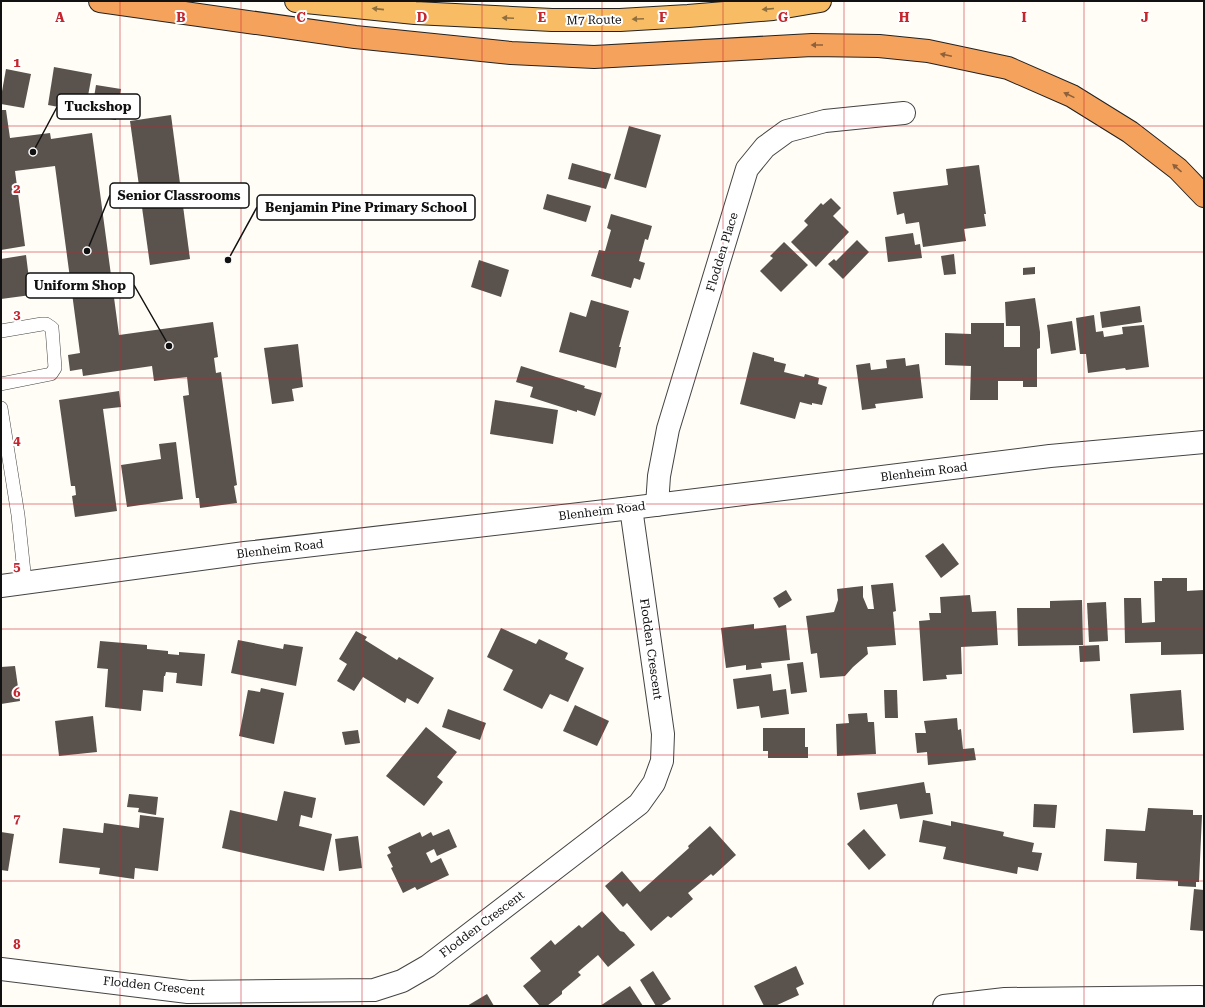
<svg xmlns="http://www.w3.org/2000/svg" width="1205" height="1007" font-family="'Roboto Serif',serif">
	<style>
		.building { fill: #5a524d }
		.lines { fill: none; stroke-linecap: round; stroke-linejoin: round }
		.service-casing { stroke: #444; stroke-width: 14 }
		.minor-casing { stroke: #444; stroke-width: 24 }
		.trunk-casing { stroke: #222; stroke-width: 24 }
		.motorway-casing { stroke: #222; stroke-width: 24 }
		.service { stroke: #fff; stroke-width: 13 }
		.minor { stroke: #fff; stroke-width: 22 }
		.trunk { stroke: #f7bc64; stroke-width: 22 }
		.motorway { stroke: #f5a25d; stroke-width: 22 }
		.oneway { fill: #906f3f }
		.oneway2 { fill: #8e613b }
		.grid { fill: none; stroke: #c4262e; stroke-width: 1; stroke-opacity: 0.55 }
		.labels { text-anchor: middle; stroke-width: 4; stroke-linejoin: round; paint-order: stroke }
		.street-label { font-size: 12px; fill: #111; stroke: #fff }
		.grid-label { font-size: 13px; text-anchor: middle; font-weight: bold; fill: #c4262e; stroke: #fff; stroke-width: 4; stroke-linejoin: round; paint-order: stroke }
		.leader { fill: none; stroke: #111; stroke-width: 1.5 }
		.callout-dot { fill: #111; stroke: #fff; stroke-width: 1.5 }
		.callout { fill: #fff; stroke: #111; stroke-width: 1.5 }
		.callout-label { font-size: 13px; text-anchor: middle; font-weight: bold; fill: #111 }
	</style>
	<rect width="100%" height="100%" fill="#fffdf5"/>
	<g class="building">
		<polygon points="54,67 92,74 85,112 48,105"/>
		<polygon points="6,69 31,74 24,108 1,104 1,97"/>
		<polygon points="96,85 121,89 116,120 91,116"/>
		<polygon points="1,110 6,110 10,138 50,133 51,139 92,133 119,335 213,322 218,357 214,358 216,373 221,372 237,485 234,486 237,503 200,508 199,498 196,498 183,396 189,395 187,377 154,381 152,366 83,376 82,369 70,371 68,355 80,353 55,166 15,171 25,246 1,250"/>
		<polygon points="171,115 190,259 150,265 130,121"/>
		<polygon points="629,126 661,135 646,188 614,179"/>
		<polygon points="572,163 611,174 606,189 568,179"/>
		<polygon points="979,165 986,214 984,214 986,226 964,229 966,241 923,247 919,222 906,224 904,213 897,215 893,192 948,185 946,169"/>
		<polygon points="547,194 591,206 586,222 543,209"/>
		<polygon points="831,198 841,208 833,216 849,232 816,267 791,242 808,225 804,221 821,203 823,205"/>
		<polygon points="611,214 652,226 648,240 645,239 639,261 645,263 640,280 634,278 631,288 591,276 599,250 605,251 611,230 607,228"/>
		<polygon points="913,233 915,245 920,244 922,258 888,262 885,237"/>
		<polygon points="857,240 869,252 843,279 828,264 834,259 836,261"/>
		<polygon points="784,242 808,265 781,292 760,271 773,258 770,256"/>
		<polygon points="954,254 956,274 944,275 941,256"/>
		<polygon points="26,255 31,295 1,299 1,259"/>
		<polygon points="479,260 509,270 501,297 471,287"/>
		<polygon points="1035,267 1035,274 1023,275 1023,268"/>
		<polygon points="1035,298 1040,332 1040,348 1037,349 1037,387 1023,387 1023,381 998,381 998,400 970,400 971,366 945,365 945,333 971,334 971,323 1004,323 1004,347 1020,347 1020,326 1006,326 1005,302"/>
		<polygon points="591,300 629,311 619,347 621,347 616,368 559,352 570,312 586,317"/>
		<polygon points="1140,306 1142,322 1102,328 1100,312"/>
		<polygon points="1094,315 1096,332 1103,331 1104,337 1123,334 1122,327 1144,325 1149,367 1126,370 1125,368 1088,373 1086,354 1080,354 1076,318"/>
		<polygon points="1072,321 1076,350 1051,354 1047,325"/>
		<polygon points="298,344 303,387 292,389 294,401 272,404 264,348"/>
		<polygon points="753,352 774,358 774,361 786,364 784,372 804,377 805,374 819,378 818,384 827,387 822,405 812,403 812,405 800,402 795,419 740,404"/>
		<polygon points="905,358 906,366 919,364 923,398 875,404 876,408 862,410 856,365 870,363 871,370 887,368 886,360"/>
		<polygon points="521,366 585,386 584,388 602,393 595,416 577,410 577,412 530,397 533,387 516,382"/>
		<polygon points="119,391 121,407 103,409 117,511 75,517 72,496 76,495 75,486 71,486 59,400"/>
		<polygon points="495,400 558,410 553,444 490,434"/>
		<polygon points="176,442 183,499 127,507 121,465 161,459 159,444"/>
		<polygon points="943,543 959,564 941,578 925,556"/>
		<polygon points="1162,578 1187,578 1187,591 1204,590 1204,654 1161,655 1161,642 1125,643 1124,598 1141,598 1142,623 1155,622 1154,581 1162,581"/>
		<polygon points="893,583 896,611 893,612 896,645 867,647 868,654 853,667 845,676 820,678 817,653 811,654 806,616 834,612 838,600 837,589 863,586 863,597 868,609 874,609 871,585"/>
		<polygon points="786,590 792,600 779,608 773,598"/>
		<polygon points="970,595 972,612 996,611 998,645 961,647 962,674 946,675 947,679 923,681 919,621 930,620 929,613 941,613 940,597"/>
		<polygon points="1082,600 1083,645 1018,646 1017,608 1050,608 1050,601"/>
		<polygon points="1106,602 1108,641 1089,642 1087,603"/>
		<polygon points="754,624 754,629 786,625 790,660 761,663 762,668 746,670 746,665 726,668 721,628"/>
		<polygon points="501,628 536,644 539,639 568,653 565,659 584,668 568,702 550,694 542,709 503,690 513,670 487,657"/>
		<polygon points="356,631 367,637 365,640 397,660 399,657 434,678 418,704 407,698 405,703 363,677 354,691 337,681 347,664 339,659"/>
		<polygon points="238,640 283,649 284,644 303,647 296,686 231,673"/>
		<polygon points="100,641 147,645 147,649 168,651 168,654 179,655 179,652 205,654 202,686 176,683 177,673 166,672 165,676 164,676 163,692 143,690 141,711 105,707 108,669 97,668"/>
		<polygon points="1099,645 1100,661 1080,662 1079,646"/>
		<polygon points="803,662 807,692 791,694 787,664"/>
		<polygon points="15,666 20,701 1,704 1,667"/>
		<polygon points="771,674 773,691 786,689 789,714 761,718 759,706 737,709 733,679"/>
		<polygon points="261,688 284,693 274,744 239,736 248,690 260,692"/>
		<polygon points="884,690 897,690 898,718 885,718"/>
		<polygon points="1181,690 1184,730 1133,733 1130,694"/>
		<polygon points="575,705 609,721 597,746 563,731"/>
		<polygon points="448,709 486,723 480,740 442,727"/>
		<polygon points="867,713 868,722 874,722 876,754 837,756 836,724 849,723 848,714"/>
		<polygon points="93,716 97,752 59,756 55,721"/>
		<polygon points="957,718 958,730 961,729 963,749 974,748 976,760 928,765 927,752 917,753 915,733 926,733 924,721"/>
		<polygon points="426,727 457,752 437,777 443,782 424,806 386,776"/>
		<polygon points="763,728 805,728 805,747 808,747 808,758 768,758 768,751 763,751"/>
		<polygon points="358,730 360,743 345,745 342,732"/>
		<polygon points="924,782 926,793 930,793 933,814 900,819 897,804 860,810 857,793"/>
		<polygon points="284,791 316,798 312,818 301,815 299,826 332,834 324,871 222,848 230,810 277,821"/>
		<polygon points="129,794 158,797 156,815 138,812 139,808 127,807"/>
		<polygon points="1034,804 1057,805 1055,828 1033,827"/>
		<polygon points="1148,808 1193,810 1193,815 1202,815 1199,882 1196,882 1196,887 1178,886 1178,881 1136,879 1137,863 1104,861 1106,829 1145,831"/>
		<polygon points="140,815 164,818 158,871 135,868 134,879 99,874 100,868 59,863 63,828 103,833 104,823 139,828"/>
		<polygon points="923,820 951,826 951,821 1004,832 1003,836 1034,843 1032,852 1042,853 1038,871 1018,867 1017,874 943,859 946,847 919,842"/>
		<polygon points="710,826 736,855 713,876 711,874 688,893 693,899 671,918 668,916 651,931 627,903 623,907 605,886 622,871 640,892 689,848 688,846"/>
		<polygon points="449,829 457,847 437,856 434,849 426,853 431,863 441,858 449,875 417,890 415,887 403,893 391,868 393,867 387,855 391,853 388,847 420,832 422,837 431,832 433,836"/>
		<polygon points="864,829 886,855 869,870 847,844"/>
		<polygon points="1,832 14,834 8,871 1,870"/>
		<polygon points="358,836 362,868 339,871 335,839"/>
		<polygon points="1194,889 1204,890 1204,931 1190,930"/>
		<polygon points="602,911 620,931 624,932 635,945 608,967 598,955 578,972 581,975 562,991 562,994 547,1006 540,1006 523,986 541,971 530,958 551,940 555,945 579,925 582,928"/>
		<polygon points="796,966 804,984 796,988 799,995 775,1006 764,1006 754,986"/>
		<polygon points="653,971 671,999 660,1006 656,1006 640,980"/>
		<polygon points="630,986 643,1006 600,1006"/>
		<polygon points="487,994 494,1006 467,1006"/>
	</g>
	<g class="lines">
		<defs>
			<g id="service">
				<polyline points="1,331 42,324 46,324 52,328 55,368 51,374 1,384"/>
				<polyline points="1,408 18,515 25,582"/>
			</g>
			<g id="minor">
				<polyline points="657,505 659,476 668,429 747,169 765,147 787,131 825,121 904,113"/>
				<polyline points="1,586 245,553 631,508 1050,456 1204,442"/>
				<polyline points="1,969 188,992 374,990 402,981 428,966 639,804 654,783 662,761 663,734 631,508"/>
				<polyline points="944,1006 1005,999 1200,997"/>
			</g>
			<polyline id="trunk" points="296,1 415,13 552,20 620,20 688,16 773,9 820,1"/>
			<polyline id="motorway" points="100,1 355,37 511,53 594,57 812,45 879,46 928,51 1008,68 1072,96 1130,132 1178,169 1204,196"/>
		</defs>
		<use href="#service" class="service-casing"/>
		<use href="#minor" class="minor-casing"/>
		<use href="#trunk" class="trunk-casing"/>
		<use href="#motorway" class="motorway-casing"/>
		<use href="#service" class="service"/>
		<use href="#minor" class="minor"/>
		<use href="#trunk" class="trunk"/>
		<use href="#motorway" class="motorway"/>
	</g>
	<defs><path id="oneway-solid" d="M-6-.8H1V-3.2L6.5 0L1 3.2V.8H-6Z"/></defs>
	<g class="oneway">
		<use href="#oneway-solid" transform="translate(378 9) rotate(-174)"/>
		<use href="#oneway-solid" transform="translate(768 9) rotate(175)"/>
		<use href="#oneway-solid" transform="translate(508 18) rotate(-177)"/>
		<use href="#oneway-solid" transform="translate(638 19) rotate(177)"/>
	</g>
	<g class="oneway2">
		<use href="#oneway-solid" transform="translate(817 45) rotate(180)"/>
		<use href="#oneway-solid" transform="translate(946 55) rotate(-168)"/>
		<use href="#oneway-solid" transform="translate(1069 95) rotate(-154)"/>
		<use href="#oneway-solid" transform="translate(1177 168) rotate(-139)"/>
	</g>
	<path class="grid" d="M 120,1 L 120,1006M 241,1 L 241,1006M 362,1 L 362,1006M 482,1 L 482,1006M 602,1 L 602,1006M 723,1 L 723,1006M 844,1 L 844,1006M 964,1 L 964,1006M 1084,1 L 1084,1006M 1,126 L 1204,126M 1,252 L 1204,252M 1,378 L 1204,378M 1,504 L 1204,504M 1,629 L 1204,629M 1,755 L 1204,755M 1,881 L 1204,881"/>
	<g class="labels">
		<g class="street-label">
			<text transform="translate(594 20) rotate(-1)" y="4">M7 Route</text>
			<text transform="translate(722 252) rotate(-73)" y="4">Flodden Place</text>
			<text transform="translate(924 472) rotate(-7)" y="4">Blenheim Road</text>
			<text transform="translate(602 511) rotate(-7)" y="4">Blenheim Road</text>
			<text transform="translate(280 549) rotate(-7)" y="4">Blenheim Road</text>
			<text transform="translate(651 649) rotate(82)" y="4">Flodden Crescent</text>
			<text transform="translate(482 924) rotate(-37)" y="4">Flodden Crescent</text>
			<text transform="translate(154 986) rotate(6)" y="4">Flodden Crescent</text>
		</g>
	</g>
	<g class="grid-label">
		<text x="60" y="22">A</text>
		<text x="181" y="22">B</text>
		<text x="301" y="22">C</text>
		<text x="422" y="22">D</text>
		<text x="542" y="22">E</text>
		<text x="663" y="22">F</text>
		<text x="783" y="22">G</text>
		<text x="904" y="22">H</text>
		<text x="1024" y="22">I</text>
		<text x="1145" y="22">J</text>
		<text x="17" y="67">1</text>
		<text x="17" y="193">2</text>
		<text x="17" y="319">3</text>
		<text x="17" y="445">4</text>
		<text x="17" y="571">5</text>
		<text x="17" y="697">6</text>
		<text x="17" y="823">7</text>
		<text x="17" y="949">8</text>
	</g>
	<path class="leader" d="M33 152L57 107M87 251L110 195M228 260L257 207M169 346L134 285"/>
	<g class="callout-dot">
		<circle cx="33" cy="152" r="4"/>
		<circle cx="87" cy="251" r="4"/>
		<circle cx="228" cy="260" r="4"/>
		<circle cx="169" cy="346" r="4"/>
	</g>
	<g class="callout">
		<rect x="57" y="94" width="83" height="25" rx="4"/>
		<rect x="110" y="183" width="139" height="25" rx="4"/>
		<rect x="257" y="195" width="218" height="25" rx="4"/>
		<rect x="26" y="273" width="108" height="25" rx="4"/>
	</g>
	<g class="callout-label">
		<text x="98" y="111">Tuckshop</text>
		<text x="179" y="200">Senior Classrooms</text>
		<text x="366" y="212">Benjamin Pine Primary School</text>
		<text x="80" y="290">Uniform Shop</text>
	</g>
	<rect width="1205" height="1007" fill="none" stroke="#111111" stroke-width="4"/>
</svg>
